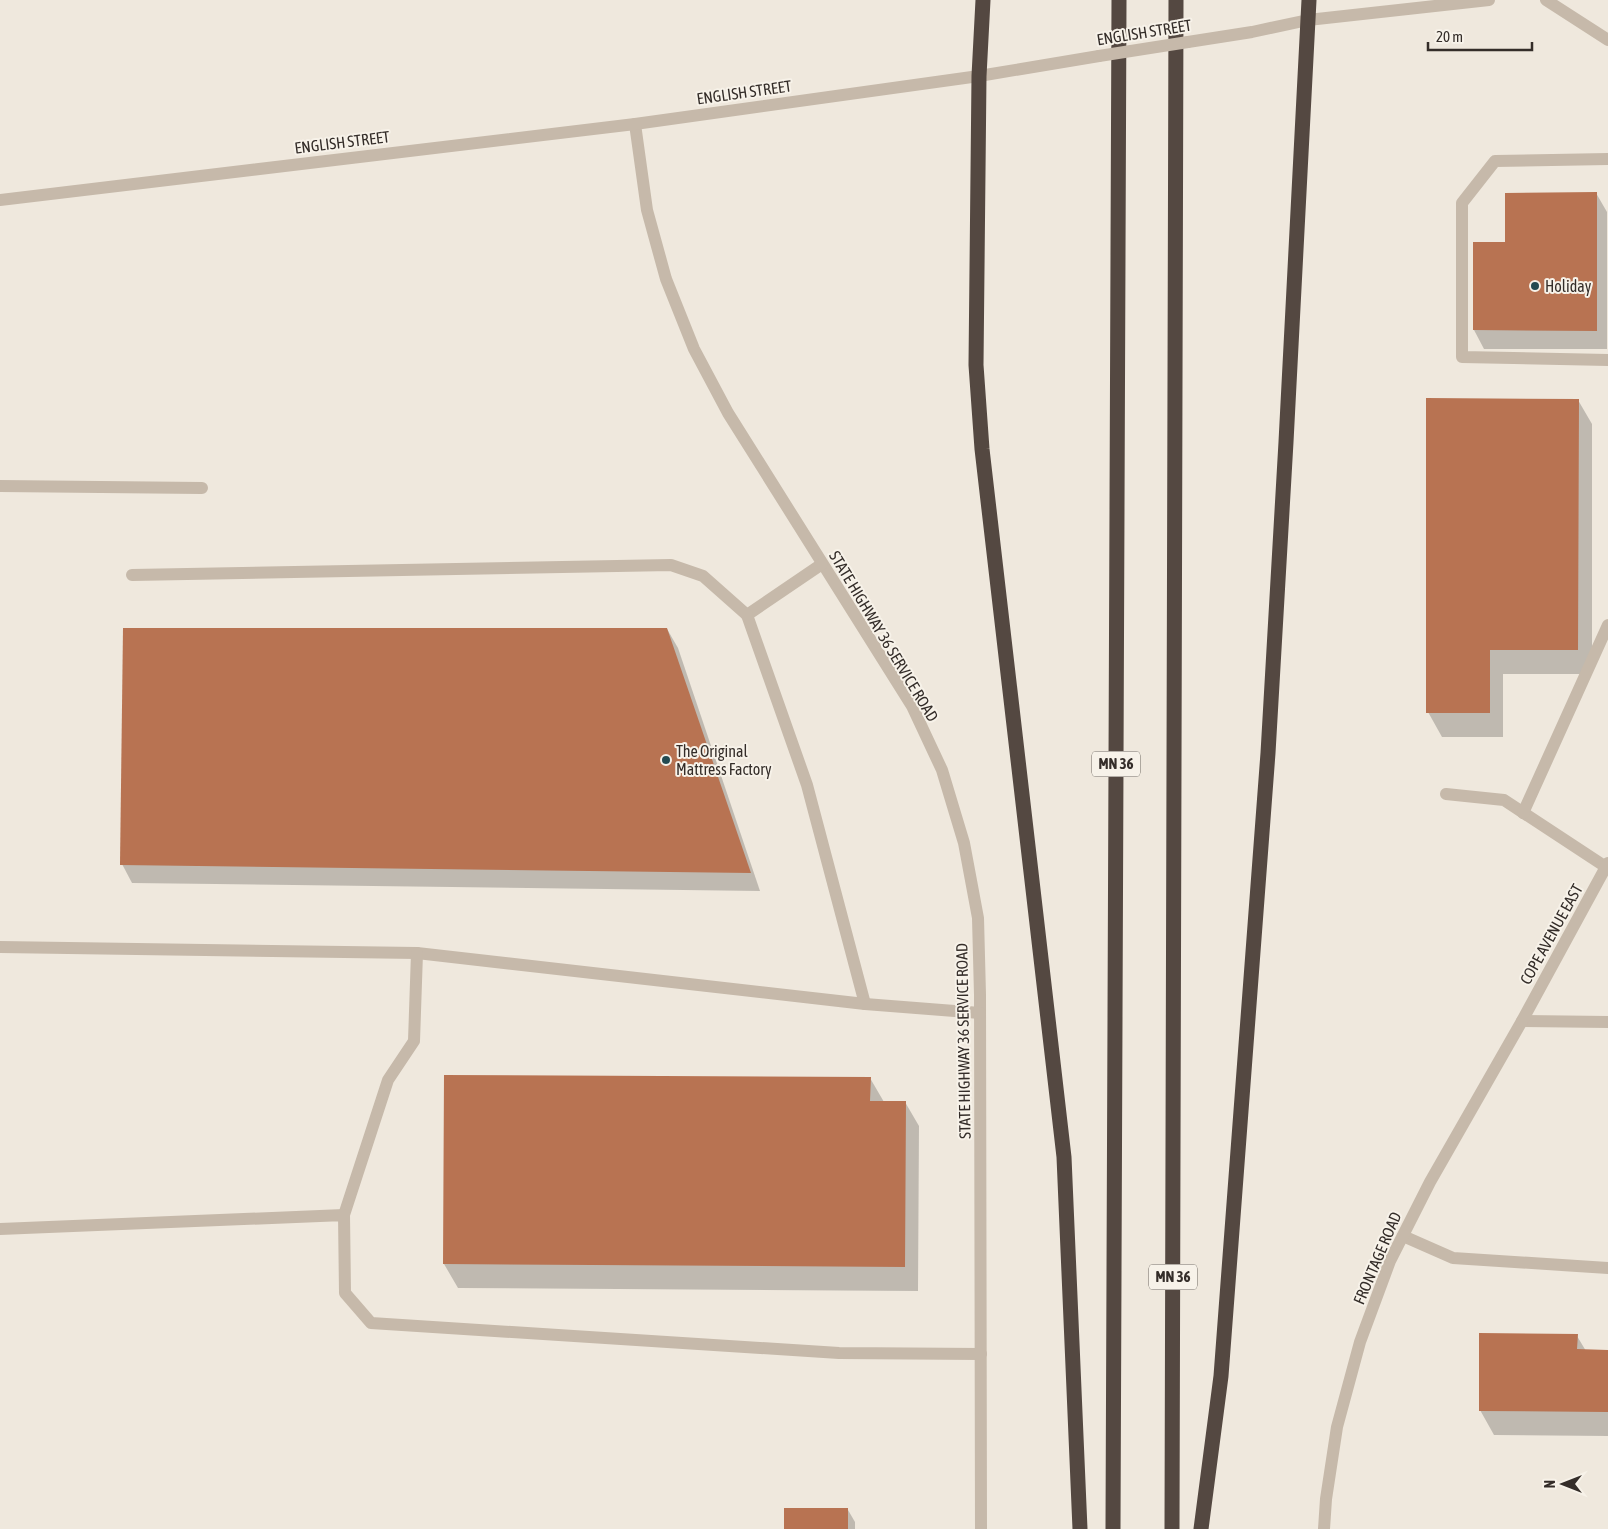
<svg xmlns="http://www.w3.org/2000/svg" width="1608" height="1529" font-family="'Asap Condensed',sans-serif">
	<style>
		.shadow { fill: #0003 }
		.building { fill: #b87352 }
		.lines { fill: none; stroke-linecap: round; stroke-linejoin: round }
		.minor { stroke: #c6b9aa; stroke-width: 12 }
		.highway { stroke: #544841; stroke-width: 15 }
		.minor-bridge { stroke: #c6b9aa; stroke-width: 12 }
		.poi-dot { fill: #234a51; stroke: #f7f2e9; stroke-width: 2 }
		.labels { text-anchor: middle; stroke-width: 4; stroke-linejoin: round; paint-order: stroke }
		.shield { fill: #f7f2e9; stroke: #6e6863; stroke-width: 1 }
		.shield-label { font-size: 15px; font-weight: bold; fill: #342d29 }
		.street-label { font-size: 16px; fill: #342d29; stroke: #f7f2e9 }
		.poi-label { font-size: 16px; fill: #342d29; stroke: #f7f2e9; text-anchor: start }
	</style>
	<rect width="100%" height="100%" fill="#efe8dd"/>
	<g class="shadow">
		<polygon points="1596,193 1607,212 1607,349 1484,349 1474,330 1474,243 1506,244"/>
		<polygon points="1578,400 1592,424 1592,674 1503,674 1503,737 1442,737 1428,712"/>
		<polygon points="667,629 678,648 760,891 132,883 122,864"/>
		<polygon points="870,1078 884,1102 905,1102 919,1126 918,1291 458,1288 444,1264"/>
		<polygon points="1577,1336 1586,1351 1608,1351 1608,1436 1494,1435 1480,1410"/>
		<polygon points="848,1510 855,1522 855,1529 785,1529"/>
	</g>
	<g class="building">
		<polygon points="1597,192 1597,331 1473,330 1473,242 1505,242 1505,193"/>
		<polygon points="1426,398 1579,399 1578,650 1490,650 1490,713 1426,713"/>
		<polygon points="123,628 667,628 751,873 120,865"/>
		<polygon points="444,1075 871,1077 870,1101 906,1101 905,1267 443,1264"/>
		<polygon points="1479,1333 1578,1334 1577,1349 1608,1350 1608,1412 1479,1411"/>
		<rect x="784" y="1508" width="64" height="21"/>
	</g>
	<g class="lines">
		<g class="minor">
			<polyline points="1546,0 1608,40"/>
			<polyline points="1188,42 1252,32 1308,20 1489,0"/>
			<polyline points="635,124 647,210 666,279 694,349 728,413 912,706 942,770 964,843 978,918 980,995 981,1529"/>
			<polyline points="1608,159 1495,161 1462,203 1462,357 1608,360"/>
			<polyline points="0,200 635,124 979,76 1099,56"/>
			<polyline points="0,486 202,488"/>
			<polyline points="822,564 747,615 807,785 865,1004"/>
			<polyline points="132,575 671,565 703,576 747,615"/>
			<polyline points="1446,794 1504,800 1606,867"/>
			<polyline points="1523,813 1608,625"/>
			<polyline points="0,947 417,953 865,1004 980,1013"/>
			<polyline points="1522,1021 1608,1022"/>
			<polyline points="344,1215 388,1080 414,1041 417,953"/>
			<polyline points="0,1229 344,1215 345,1293 371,1323 839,1353 981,1354"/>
			<polyline points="1403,1236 1453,1258 1608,1268"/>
			<polyline points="1324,1529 1326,1499 1337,1427 1360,1342 1390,1261 1430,1182 1522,1021 1608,863"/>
		</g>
		<g class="highway">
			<polyline points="983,0 979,76 976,365 982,449 1064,1157 1080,1529"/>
			<polyline points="1113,1529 1119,0"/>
			<polyline points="1172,1529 1176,0"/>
			<polyline points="1201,1529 1221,1376 1268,753 1286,442 1309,0"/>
		</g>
		<polyline class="minor-bridge" points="1099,56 1188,42"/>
	</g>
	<g class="poi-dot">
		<circle cx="1535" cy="286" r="5"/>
		<circle cx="666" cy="760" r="5"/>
	</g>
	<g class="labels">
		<g class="shield">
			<rect x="1092" y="751.5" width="48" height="25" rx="4"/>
			<rect x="1149" y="1264.5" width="48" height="25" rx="4"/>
		</g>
		<g class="shield-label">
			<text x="1116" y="769">MN 36</text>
			<text x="1173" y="1282">MN 36</text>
		</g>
		<g class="street-label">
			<text transform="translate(1144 32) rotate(-9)" y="6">ENGLISH STREET</text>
			<text transform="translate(744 92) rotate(-8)" y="6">ENGLISH STREET</text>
			<text transform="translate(342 142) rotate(-7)" y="6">ENGLISH STREET</text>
			<text transform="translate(884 636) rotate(59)" y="6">STATE HIGHWAY 36 SERVICE ROAD</text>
			<text transform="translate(1551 934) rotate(-61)" y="6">COPE AVENUE EAST</text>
			<text transform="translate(963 1041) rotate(-91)" y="6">STATE HIGHWAY 36 SERVICE ROAD</text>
			<text transform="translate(1377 1258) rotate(-67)" y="6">FRONTAGE ROAD</text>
		</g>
		<g class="poi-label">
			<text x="1545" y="292">Holiday</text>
			<text x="676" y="757">The Original<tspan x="676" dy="18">Mattress Factory</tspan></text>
		</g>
	</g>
	<g transform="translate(1563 1484) rotate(270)" stroke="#f7f2e9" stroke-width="4" paint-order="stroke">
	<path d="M0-4L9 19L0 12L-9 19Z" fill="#342d29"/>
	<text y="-8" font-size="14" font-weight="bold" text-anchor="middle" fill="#342d29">N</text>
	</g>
	<path d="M1428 42v8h104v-8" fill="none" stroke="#342d29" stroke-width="2.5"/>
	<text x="1436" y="42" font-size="15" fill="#342d29" stroke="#f7f2e9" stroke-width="4" paint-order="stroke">20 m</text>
</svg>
